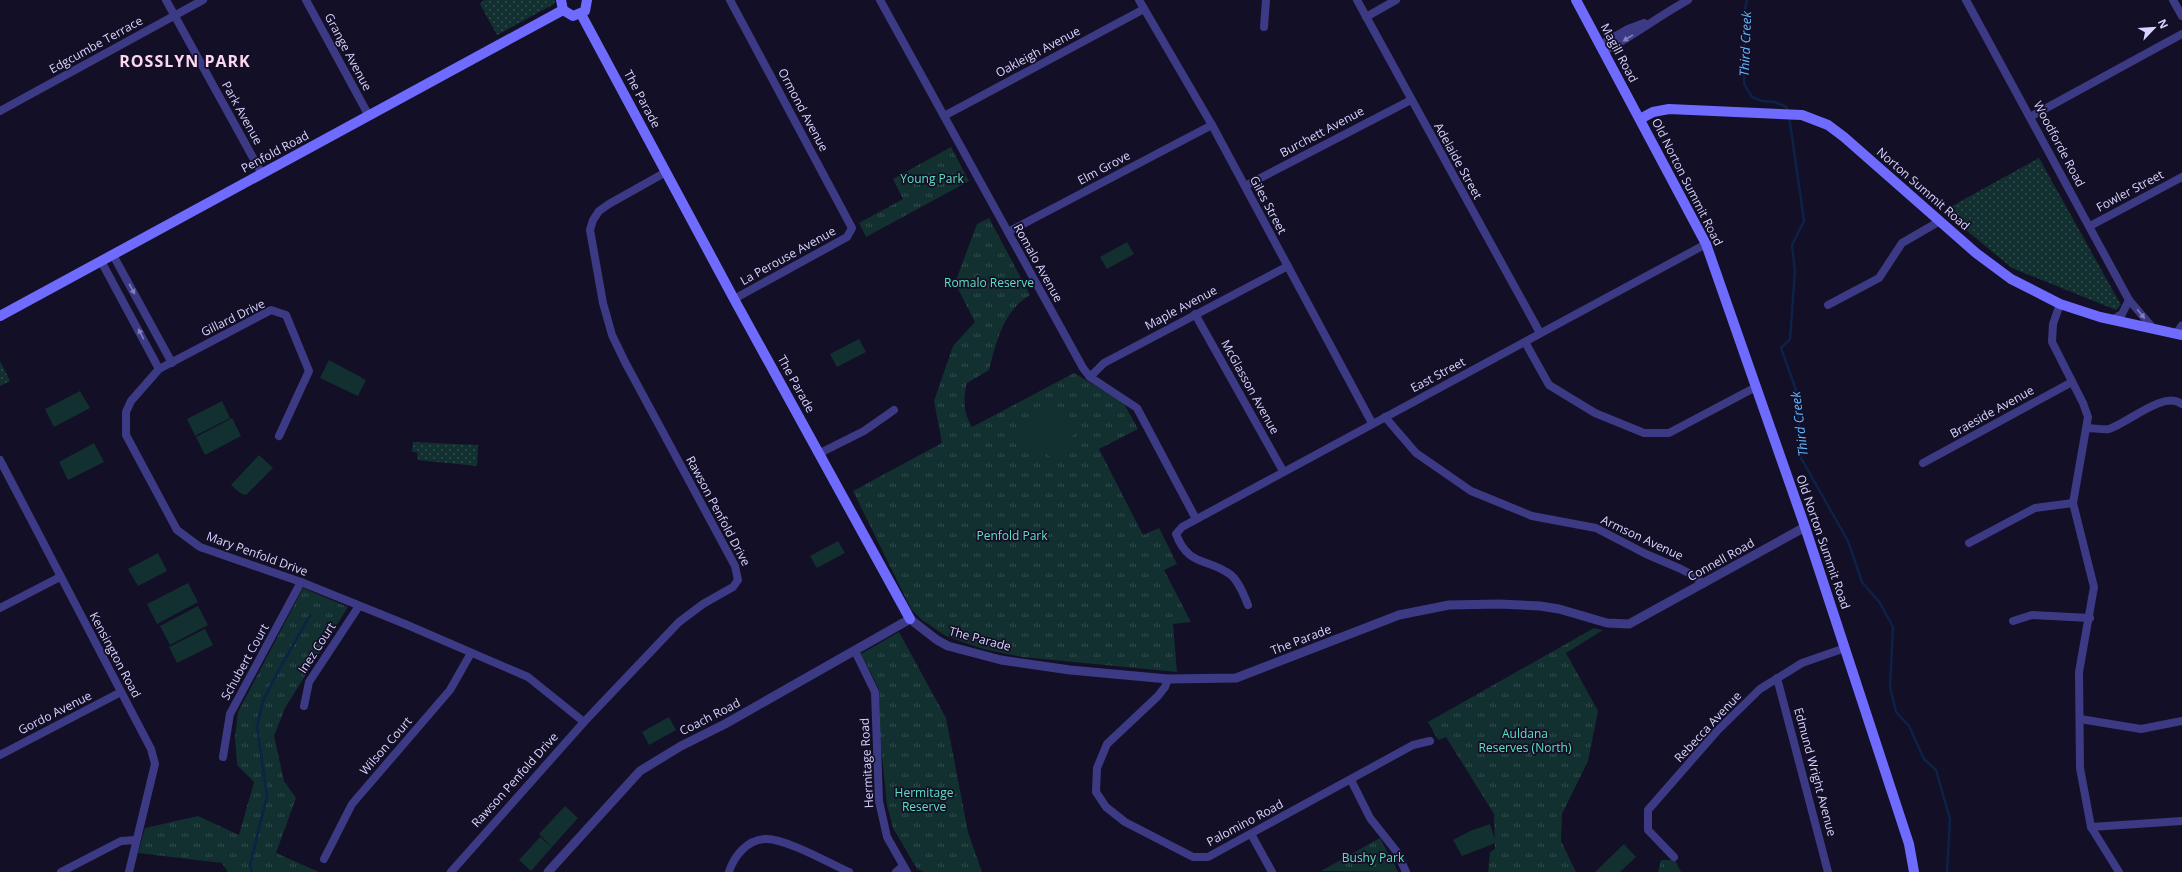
<svg xmlns="http://www.w3.org/2000/svg" width="2182" height="872" font-family="'Open Sans',sans-serif">
	<style>
		.grass { fill: url(#grass-dots) }
		.park { fill: url(#park-tufts) }
		.pitch { fill: #12302f }
		.lines { fill: none; stroke-linecap: round; stroke-linejoin: round }
		.stream { stroke: #0c2248; stroke-width: 2.5 }
		.minor { stroke: #3d3a85; stroke-width: 8 }
		.tertiary { stroke: #3d3a85; stroke-width: 9 }
		.secondary { stroke: #6f6bff; stroke-width: 10 }
		.oneway { fill: #837fbc }
		.labels { text-anchor: middle; stroke-width: 3.5; stroke-linejoin: round; paint-order: stroke }
		.street-label { font-size: 12px; fill: #d9d4ff; stroke: #130f26 }
		.park-label { font-size: 12px; fill: #5fe0c0; stroke: #130f26 }
		.water-label { font-size: 13px; font-style: italic; fill: #62b6ff; stroke: #130f26 }
		.district-label { font-size: 16px; font-weight: bold; letter-spacing: 1px; fill: #ffd6f0; stroke: #130f26 }
	</style>
	<defs>
		<pattern id="grass-dots" width="8" height="8" patternUnits="userSpaceOnUse"><rect width="8" height="8" fill="#12302f"/><path d="M2 2h.1M6 6h.1" fill="none" stroke="#344d4e" stroke-width="1.8" stroke-linecap="round"/></pattern>
		<pattern id="park-tufts" width="24" height="20" patternUnits="userSpaceOnUse"><rect width="24" height="20" fill="#12302f"/><path d="M3 7l-1-3M5 7V3M7 7l1-3M15 17l-1-3M17 17v-4M19 17l1-3" fill="none" stroke="#344d4e"/></pattern>
	</defs>
	<rect width="100%" height="100%" fill="#130f26"/>
	<g class="grass">
		<polygon points="484,0 555,0 554,4 497,35 480,4"/>
		<polygon points="2039,158 2121,305 2116,310 2012,268 1943,211"/>
		<polygon points="0,361 10,381 0,386"/>
		<polygon points="413,442 478,445 477,466 418,460 417,452 412,452"/>
	</g>
	<g class="park">
		<polygon points="951,147 969,181 866,237 859,223 903,199 893,179"/>
		<path d="M 989,218 L 1030,295 C 1004,310 996,342 989,370 L 967,383 C 963,399 963,412 972,427 L 1074,373 L 1123,402 L 1138,429 L 1099,449 L 1143,535 L 1159,528 L 1177,564 L 1164,570 L 1191,622 L 1173,624 L 1177,672 L 1022,657 L 983,649 L 946,636 L 922,620 L 911,609 L 853,491 L 942,443 L 934,401 L 953,346 L 975,322 L 955,283 L 977,224 Z"/>
		<polygon points="303,588 348,607 285,708 274,736 284,781 296,798 276,853 319,872 228,872 222,863 138,853 145,828 198,816 239,835 254,782 237,765 235,737 238,712"/>
		<polygon points="1594,628 1603,630 1566,653 1598,711 1588,761 1562,814 1561,841 1576,872 1488,872 1490,852 1495,849 1494,814 1446,737 1438,740 1428,722"/>
		<polygon points="899,632 946,718 968,832 982,872 924,872 917,869 893,828 887,805 880,737 879,689 861,654"/>
		<polygon points="1380,838 1398,872 1321,871"/>
		<polygon points="1661,860 1675,860 1681,872 1658,872"/>
	</g>
	<g class="pitch">
		<polygon points="1127,242 1134,254 1107,269 1100,257"/>
		<polygon points="859,339 866,352 837,367 830,354"/>
		<polygon points="329,360 366,380 358,396 320,378"/>
		<polygon points="80,391 90,408 54,427 45,409"/>
		<polygon points="222,401 230,418 195,436 187,419"/>
		<polygon points="1041,404 1057,416 1060,411 1080,425 1055,460 1038,448 1032,456 1014,443"/>
		<polygon points="232,418 241,436 205,455 196,437"/>
		<polygon points="94,443 104,462 68,480 59,462"/>
		<polygon points="259,455 273,468 246,495 240,493 231,485"/>
		<polygon points="838,541 845,553 817,568 810,556"/>
		<polygon points="158,553 167,571 138,586 128,569"/>
		<polygon points="188,583 198,602 157,624 147,604"/>
		<polygon points="198,606 208,625 170,645 160,626"/>
		<polygon points="205,629 213,645 177,663 169,647"/>
		<polygon points="669,717 676,730 649,745 642,732"/>
		<polygon points="565,806 578,818 552,847 539,834"/>
		<polygon points="1490,824 1496,843 1462,856 1453,840 1470,831"/>
		<polygon points="540,837 552,847 531,871 519,860"/>
		<polygon points="1624,844 1636,857 1620,872 1595,872"/>
	</g>
	<g class="lines">
		<g class="stream">
			<polyline points="1747,0 1745,9 1744,84 1752,97 1762,101 1775,102 1786,107 1788,111"/>
			<polyline points="1789,116 1804,221 1792,245 1795,271 1790,339 1781,348 1796,390 1801,458 1848,541 1862,582 1880,603 1893,627 1890,687 1896,712 1909,726 1924,759 1936,770 1950,819 1947,872"/>
			<polyline points="252,872 250,865 267,796 257,726 263,701 276,675 310,615"/>
		</g>
		<g class="minor">
			<polyline points="166,0 262,174"/>
			<polyline points="306,0 369,116"/>
			<polyline points="730,0 852,228 847,237 734,299"/>
			<polyline points="880,0 1083,368 1090,377 1137,408 1196,519"/>
			<polyline points="1139,0 1212,125 1372,423"/>
			<polyline points="1357,0 1540,333"/>
			<polyline points="1966,0 2129,300 2153,328"/>
			<polyline points="2173,0 2182,16"/>
			<polyline points="1366,17 1396,0"/>
			<polyline points="1264,27 1266,0"/>
			<polyline points="1600,45 1628,29 1644,23"/>
			<path d="M 1603,52 C 1633,36 1659,16 1688,0"/>
			<polyline points="0,111 203,0"/>
			<polyline points="944,116 1144,9"/>
			<polyline points="2030,117 2182,34"/>
			<polyline points="1245,186 1411,100"/>
			<polyline points="2090,226 2182,177"/>
			<polyline points="1008,232 1212,125"/>
			<polyline points="113,255 172,363"/>
			<polyline points="101,261 159,369"/>
			<polyline points="2060,304 2053,324 2052,342 2083,403 2088,417 2073,503 2094,587 2079,672 2080,768 2091,827 2119,872"/>
			<polyline points="1828,305 1879,278 1902,243 1940,221"/>
			<polyline points="1195,314 1283,471"/>
			<polyline points="2112,320 2122,314 2129,300"/>
			<polyline points="1525,342 1549,385 1595,413 1644,433 1669,433 1756,387"/>
			<polyline points="1090,377 1104,363 1288,266"/>
			<polyline points="1385,417 1416,453 1471,491 1532,516 1596,528 1646,554 1681,569 1696,577 1703,584"/>
			<path d="M 2087,428 C 2094,428 2103,430 2109,429 C 2128,423 2164,390 2182,404"/>
			<polyline points="279,436 309,371 286,315 271,310 159,369 131,401 126,412 126,435 177,530 200,547 301,582 405,624 528,677 584,722"/>
			<polyline points="820,453 864,431 894,410"/>
			<polyline points="0,460 151,749 155,764 129,872"/>
			<polyline points="1923,463 2072,382"/>
			<polyline points="1969,543 2035,508 2073,503"/>
			<path d="M 1248,605 C 1244,595 1239,582 1231,575 C 1208,557 1189,568 1176,534 L 1182,527 L 1706,244"/>
			<polyline points="0,608 60,577"/>
			<polyline points="2013,621 2032,615 2090,618"/>
			<polyline points="855,651 875,692 879,801 887,837 907,872"/>
			<polyline points="1777,678 1828,872"/>
			<polyline points="1168,679 1165,687 1158,696 1107,744 1097,768 1096,792 1106,807 1125,822 1193,857 1208,857 1413,745 1430,741"/>
			<polyline points="304,706 309,682 359,606"/>
			<polyline points="2080,719 2141,729 2182,721"/>
			<polyline points="0,755 121,692"/>
			<polyline points="223,757 230,714 301,582"/>
			<polyline points="1351,780 1370,818 1397,852 1406,872"/>
			<polyline points="2091,827 2182,821"/>
			<polyline points="1251,834 1272,872"/>
			<polyline points="1674,857 1648,830 1648,810 1717,731 1760,689 1802,663 1845,648"/>
			<polyline points="324,859 352,804 450,690 471,653"/>
			<polyline points="61,872 121,841 136,840"/>
			<polyline points="451,872 584,722 679,622 703,604 733,587 738,580 735,566 625,362 612,335 603,303 590,230 593,220 599,211 609,204 666,172"/>
			<path d="M 729,872 C 734,856 747,840 765,839 C 785,838 829,863 849,872"/>
			<polyline points="896,872 903,866"/>
		</g>
		<g class="tertiary">
			<polyline points="2177,334 2182,326"/>
			<polyline points="548,872 640,771 681,746 725,724 910,619 937,640 948,646 1001,660 1070,670 1168,679 1236,678 1399,615 1449,605 1499,604 1540,606 1559,609 1607,623 1629,624 1805,527"/>
		</g>
		<g class="secondary">
			<polyline points="561,0 563,10 573,16 585,11 587,0"/>
			<polyline points="1576,0 1706,244 1805,527 1909,844 1914,872"/>
			<polyline points="581,14 734,299 910,619"/>
			<polyline points="1640,119 1653,112 1669,109 1802,115 1828,125 1844,137 1976,253 2011,279 2060,304 2100,317 2182,335"/>
			<polyline points="0,316 563,10"/>
		</g>
	</g>
	<defs><path id="oneway-solid" d="M-6-.8H1V-3.2L6.5 0L1 3.2V.8H-6Z"/></defs>
	<g class="oneway">
		<use href="#oneway-solid" transform="translate(1628 38) rotate(148)"/>
		<use href="#oneway-solid" transform="translate(132 289) rotate(61)"/>
		<use href="#oneway-solid" transform="translate(2141 314) rotate(51)"/>
		<use href="#oneway-solid" transform="translate(141 334) rotate(-118)"/>
	</g>
	<g class="labels">
		<g class="street-label">
			<text transform="translate(96 45) rotate(-29)" y="4">Edgcumbe Terrace</text>
			<text transform="translate(348 52) rotate(62)" y="4">Grange Avenue</text>
			<text transform="translate(1038 52) rotate(-28)" y="4">Oakleigh Avenue</text>
			<text transform="translate(1619 53) rotate(62)" y="4">Magill Road</text>
			<text transform="translate(642 99) rotate(62)" y="4">The Parade</text>
			<text transform="translate(803 110) rotate(62)" y="4">Ormond Avenue</text>
			<text transform="translate(242 113) rotate(61)" y="4">Park Avenue</text>
			<text transform="translate(1322 132) rotate(-28)" y="4">Burchett Avenue</text>
			<text transform="translate(2059 144) rotate(62)" y="4">Woodforde Road</text>
			<text transform="translate(275 152) rotate(-28)" y="4">Penfold Road</text>
			<text transform="translate(1458 161) rotate(61)" y="4">Adelaide Street</text>
			<text transform="translate(1104 168) rotate(-28)" y="4">Elm Grove</text>
			<text transform="translate(1687 182) rotate(63)" y="4">Old Norton Summit Road</text>
			<text transform="translate(1923 189) rotate(41)" y="4">Norton Summit Road</text>
			<text transform="translate(2130 191) rotate(-28)" y="4">Fowler Street</text>
			<text transform="translate(1268 205) rotate(62)" y="4">Giles Street</text>
			<text transform="translate(788 256) rotate(-29)" y="4">La Perouse Avenue</text>
			<text transform="translate(1038 263) rotate(61)" y="4">Romalo Avenue</text>
			<text transform="translate(1181 308) rotate(-28)" y="4">Maple Avenue</text>
			<text transform="translate(233 318) rotate(-26)" y="4">Gillard Drive</text>
			<text transform="translate(1438 375) rotate(-28)" y="4">East Street</text>
			<text transform="translate(796 384) rotate(61)" y="4">The Parade</text>
			<text transform="translate(1250 387) rotate(61)" y="4">McGlasson Avenue</text>
			<text transform="translate(1992 412) rotate(-29)" y="4">Braeside Avenue</text>
			<text transform="translate(718 511) rotate(62)" y="4">Rawson Penfold Drive</text>
			<text transform="translate(1642 538) rotate(25)" y="4">Armson Avenue</text>
			<text transform="translate(1823 542) rotate(71)" y="4">Old Norton Summit Road</text>
			<text transform="translate(257 554) rotate(20)" y="4">Mary Penfold Drive</text>
			<text transform="translate(1721 560) rotate(-29)" y="4">Connell Road</text>
			<text transform="translate(980 639) rotate(15)" y="4">The Parade</text>
			<text transform="translate(1301 640) rotate(-21)" y="4">The Parade</text>
			<text transform="translate(317 648) rotate(-57)" y="4">Inez Court</text>
			<text transform="translate(115 655) rotate(62)" y="4">Kensington Road</text>
			<text transform="translate(245 662) rotate(-61)" y="4">Schubert Court</text>
			<text transform="translate(55 713) rotate(-27)" y="4">Gordo Avenue</text>
			<text transform="translate(710 717) rotate(-27)" y="4">Coach Road</text>
			<text transform="translate(1708 727) rotate(-47)" y="4">Rebecca Avenue</text>
			<text transform="translate(386 746) rotate(-49)" y="4">Wilson Court</text>
			<text transform="translate(867 763) rotate(-93)" y="4">Hermitage Road</text>
			<text transform="translate(1815 772) rotate(75)" y="4">Edmund Wright Avenue</text>
			<text transform="translate(515 780) rotate(-48)" y="4">Rawson Penfold Drive</text>
			<text transform="translate(1245 823) rotate(-28)" y="4">Palomino Road</text>
		</g>
		<g class="park-label">
			<text x="932" y="183">Young Park</text>
			<text x="989" y="287">Romalo Reserve</text>
			<text x="1012" y="540">Penfold Park</text>
			<text x="1525" y="738">Auldana<tspan x="1525" dy="14">Reserves (North)</tspan></text>
			<text x="924" y="797">Hermitage<tspan x="924" dy="14">Reserve</tspan></text>
			<text x="1373" y="862">Bushy Park</text>
		</g>
		<g class="water-label">
			<text transform="translate(1745 44) rotate(-88)" y="5">Third Creek</text>
			<text transform="translate(1799 424) rotate(-97)" y="5">Third Creek</text>
		</g>
		<g class="district-label">
			<text x="185" y="67">ROSSLYN PARK</text>
		</g>
	</g>
	<g transform="translate(2154 28) rotate(65)" stroke="#130f26" stroke-width="3" paint-order="stroke">
	<path d="M0-3L7 15L0 10L-7 15Z" fill="#d9d4ff"/>
	<text y="-6" font-size="11" font-weight="bold" text-anchor="middle" fill="#d9d4ff">N</text>
	</g>
</svg>
